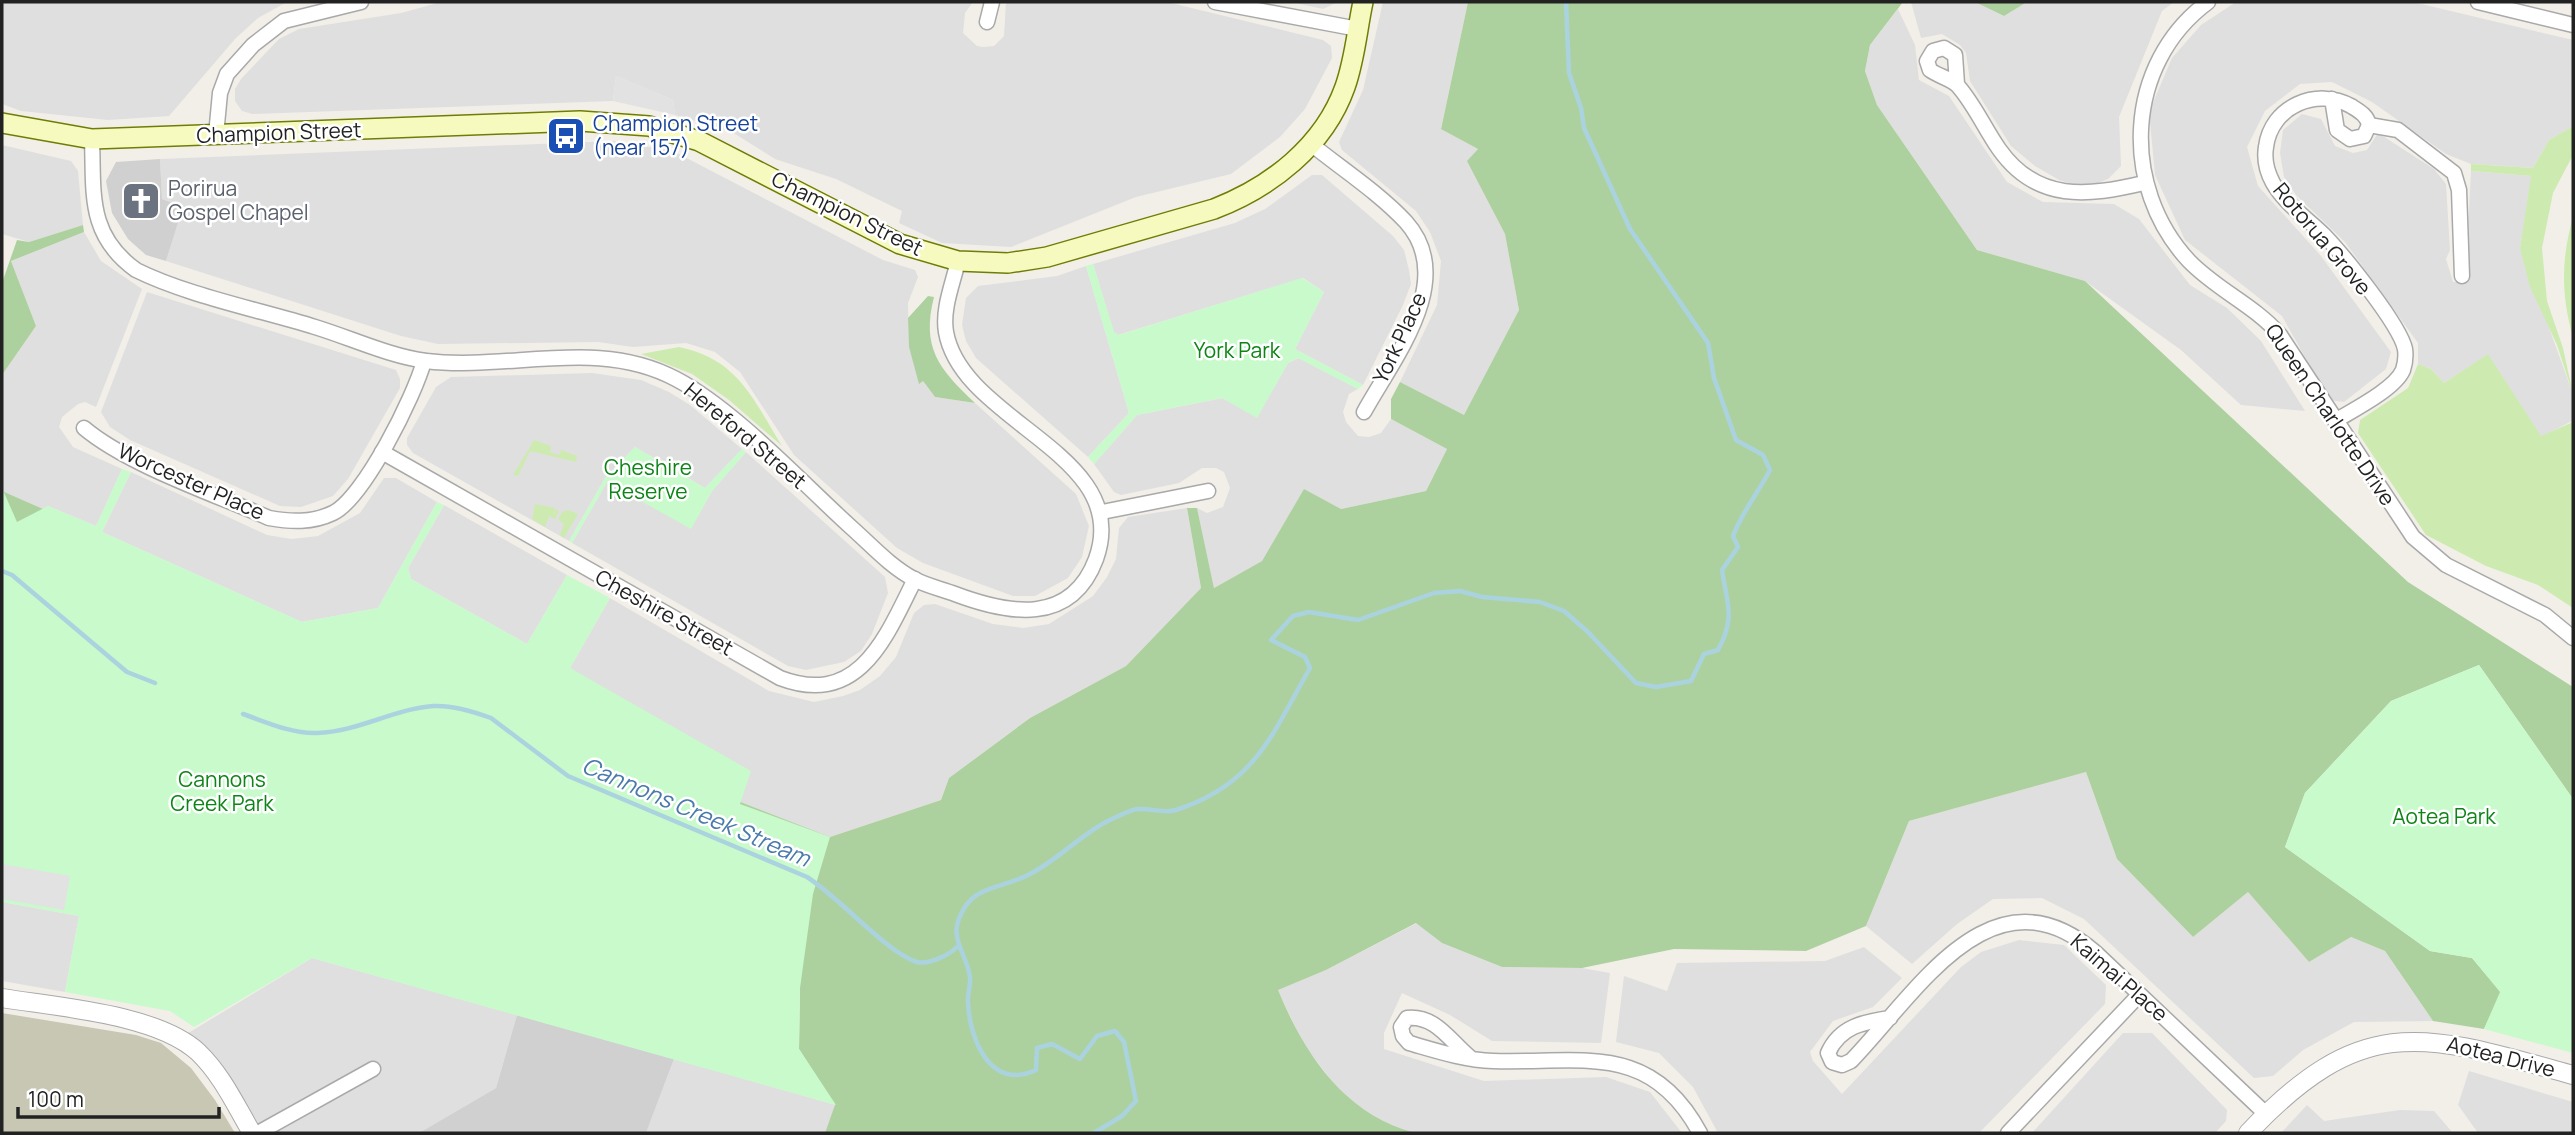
<svg xmlns="http://www.w3.org/2000/svg" width="2575" height="1135" font-family="Manrope,sans-serif">
	<style>
		.residential { fill: #e0dfdf }
		.religious { fill: #d0d0d0 }
		.construction { fill: #c7c7b4 }
		.grass { fill: #cdebb0 }
		.forest { fill: #add19e }
		.park { fill: #c8facc }
		.parking { fill: #e2e2e2 }
		.lines { fill: none; stroke-linecap: round; stroke-linejoin: round }
		.stream { stroke: #aad3df; stroke-width: 4.5 }
		.minor-casing { stroke: #a9a9a9; stroke-width: 17 }
		.tertiary-casing { stroke: #a9a9a9; stroke-width: 20 }
		.secondary-casing { stroke: #707d05; stroke-width: 22 }
		.minor { stroke: #fff; stroke-width: 14 }
		.tertiary { stroke: #fff; stroke-width: 18 }
		.secondary { stroke: #f7fabf; stroke-width: 19 }
		.labels { text-anchor: middle; stroke-width: 5; stroke-linejoin: round; paint-order: stroke }
		.transit-label { font-size: 21px; fill: #164399; stroke: #fff; text-anchor: start }
		.street-label { font-size: 21px; fill: #222; stroke: #fff }
		.worship-label { font-size: 21px; fill: #5b616d; stroke: #fff; text-anchor: start }
		.park-label { font-size: 21px; fill: #0c8416; stroke: #fff }
		.water-label { font-size: 23px; font-style: italic; fill: #4a7aab; stroke: #fff }
	</style>
	<rect width="100%" height="100%" fill="#f2efe9"/>
	<g class="residential">
		<polygon points="2,2 287,2 258,18 235,39 169,116 108,120 21,111 2,104"/>
		<polygon points="441,2 973,2 965,13 963,33 977,46 983,47 994,46 1004,36 1006,2 1167,2 1323,40 1331,46 1332,58 1305,109 1280,137 1231,174 1136,197 1011,247 942,243 899,223 902,211 836,179 775,159 732,132 675,115 673,100 616,76 613,101 252,114 242,111 235,101 235,89 241,79 279,39 299,29 401,13"/>
		<polygon points="1291,2 1338,2 1323,9"/>
		<polygon points="1383,2 1468,2 1441,128 1478,149 1468,161 1505,234 1519,310 1464,416 1400,382 1437,305 1441,261 1430,232 1416,211 1342,150 1339,142 1363,90"/>
		<polygon points="1911,2 1975,2 2004,16 2027,2 2174,2 2162,11 2119,117 2121,166 2108,179 2085,188 2059,180 2035,166 2011,146 1970,81 1966,53 1960,45 1942,34 1921,38"/>
		<polygon points="2236,2 2413,2 2573,40 2573,126 2549,140 2533,168 2471,164 2446,154 2372,102 2332,82 2300,84 2265,111 2247,147 2258,186 2321,256 2391,352 2386,369 2344,402 2329,400 2282,316 2185,240 2155,175 2149,112 2172,58 2201,25"/>
		<polygon points="1898,9 1915,45 1919,80 1949,96 2007,182 2043,202 2114,204 2139,219 2190,285 2227,308 2261,341 2305,411 2241,405 2181,350 2085,281 1977,250 1877,105 1865,71 1870,45"/>
		<polygon points="2302,114 2321,119 2335,146 2353,153 2367,150 2378,133 2434,169 2446,184 2450,250 2446,259 2453,282 2469,280 2467,253 2471,171 2532,176 2520,248 2573,394 2572,421 2541,437 2488,355 2444,383 2431,369 2418,364 2418,343 2345,242 2296,195 2284,177 2280,153 2283,130"/>
		<polygon points="613,141 673,151 883,260 915,270 918,277 908,303 909,346 920,383 922,380 935,397 975,403 1076,494 1089,526 1082,557 1068,578 1035,596 1013,596 923,563 897,548 794,455 740,372 715,352 686,343 633,347 598,342 438,344 401,336 166,261 183,207 162,199 160,159"/>
		<polygon points="2,145 71,161 78,171 83,225 29,242 2,234"/>
		<polygon points="1312,175 1322,175 1393,236 1404,250 1409,270 1411,284 1403,305 1363,385 1295,349 1324,292 1303,278 1118,335 1114,333 1093,264 1235,223 1265,209"/>
		<polygon points="84,232 101,261 142,289 96,407 85,402 78,404 62,417 59,427 73,447 122,469 96,526 48,506 17,523 2,488 2,375 36,326 11,261"/>
		<polygon points="1086,266 1129,413 1088,457 976,358 966,341 962,325 966,298 978,286 1057,276"/>
		<polygon points="147,292 396,370 400,379 400,388 348,479 333,496 301,507 280,506 130,440 110,427 101,412"/>
		<polygon points="1299,358 1358,389 1349,394 1343,412 1346,422 1358,436 1369,437 1381,433 1391,419 1447,449 1426,491 1341,509 1304,490 1262,561 1214,588 1197,508 1207,513 1223,507 1230,488 1224,472 1216,468 1202,468 1179,483 1121,495 1114,492 1094,464 1137,415 1223,398 1257,417 1288,363"/>
		<polygon points="592,373 641,380 669,392 690,405 742,449 705,488 635,447 605,478 569,541 413,453 407,445 407,438 436,387 451,377"/>
		<polygon points="746,452 885,577 888,593 872,634 861,651 844,662 806,670 788,666 572,543 607,482 691,528 712,491"/>
		<polygon points="131,472 267,535 292,539 318,536 360,513 384,478 396,478 437,502 378,608 302,622 102,532"/>
		<polygon points="444,505 567,575 527,644 411,579 408,568"/>
		<polygon points="1187,508 1201,588 1126,666 1030,718 949,778 941,800 830,837 740,804 570,668 610,598 769,691 814,702 843,696 860,690 880,676 896,657 914,613 924,605 935,604 993,624 1023,628 1049,624 1093,596 1107,577 1116,559 1119,528 1128,517"/>
		<polygon points="2086,772 2117,859 2193,937 2248,892 2309,962 2351,937 2385,951 2433,1021 2354,1022 2303,1050 2273,1076 2254,1078 2084,919 2042,898 1993,899 1957,924 1912,964 1866,926 1909,821"/>
		<polygon points="2,902 79,916 65,992 2,981"/>
		<polygon points="1417,923 1442,943 1502,967 1582,968 1610,973 1601,1043 1492,1041 1450,1015 1402,993 1384,1033 1384,1049 1484,1081 1606,1077 1650,1092 1682,1133 1415,1133 1387,1126 1343,1096 1305,1046 1277,990 1326,970"/>
		<polygon points="2019,940 2064,945 2106,985 2105,1004 1979,1133 1718,1133 1693,1087 1659,1053 1616,1042 1624,976 1667,991 1677,963 1825,961 1864,947 1902,978 1873,1007 1833,1021 1810,1052 1813,1061 1842,1094 1961,967 1981,952"/>
		<polygon points="312,958 517,1015 496,1088 419,1133 252,1133 180,1038"/>
		<polygon points="2123,1033 2152,1033 2227,1110 2226,1121 2215,1133 2032,1133"/>
		<polygon points="674,1059 836,1105 825,1133 646,1133"/>
		<polygon points="2469,1071 2573,1102 2573,1133 2478,1133 2458,1105"/>
		<polygon points="2307,1105 2324,1121 2400,1110 2434,1111 2453,1133 2281,1133"/>
	</g>
	<g class="religious">
		<polygon points="160,159 162,199 183,207 166,261 146,255 128,239 112,213 106,181 116,162"/>
		<polygon points="517,1015 674,1059 646,1133 419,1133 496,1088"/>
	</g>
	<polygon class="construction" points="2,1013 136,1035 161,1043 191,1068 215,1100 235,1133 2,1133"/>
	<g class="grass">
		<polygon points="2573,126 2573,155 2553,193 2542,248 2547,301 2563,348 2573,394 2557,345 2530,287 2520,248 2531,176 2471,171 2471,164 2533,168 2549,140"/>
		<path d="M 2573,217 L 2573,338 C 2561,294 2561,260 2573,217 Z"/>
		<path d="M 679,347 C 738,359 753,399 782,446 L 729,400 L 692,374 L 641,354 Z"/>
		<polygon points="2488,354 2541,436 2573,422 2573,608 2538,585 2486,566 2426,535 2358,433 2360,420 2408,388 2418,364 2431,369 2444,383"/>
		<polygon points="534,440 551,446 550,452 559,455 561,450 577,456 576,462 530,451 518,476 513,475"/>
		<polygon points="535,504 555,508 554,516 556,509 559,511 555,519 549,516 545,527 532,519"/>
		<polygon points="568,510 578,514 564,538 560,535 564,524 558,520 562,512"/>
	</g>
	<g class="forest">
		<path d="M 1468,2 L 1903,2 L 1870,45 L 1865,71 L 1877,105 L 1977,250 L 2085,281 L 2408,582 L 2573,687 L 2573,799 L 2479,665 L 2391,701 L 2305,793 L 2285,847 L 2430,951 L 2472,958 L 2501,992 L 2484,1029 L 2433,1021 L 2385,951 L 2351,937 L 2309,962 L 2248,892 L 2193,937 L 2117,859 L 2086,772 L 1909,821 L 1866,926 L 1806,951 L 1674,949 L 1582,968 L 1502,967 L 1442,943 L 1416,923 L 1326,970 L 1278,990 C 1305,1055 1344,1114 1415,1133 L 825,1133 L 835,1105 L 799,1049 L 800,988 L 2,551 L 2,491 L 195,576 L 293,627 L 830,837 L 941,800 L 949,778 L 1030,718 L 1126,666 L 1201,588 L 1187,508 L 1197,508 L 1214,588 L 1262,561 L 1304,489 L 1341,509 L 1426,491 L 1447,449 L 1391,419 L 1391,399 L 1400,382 L 1464,415 L 1519,310 L 1505,234 L 1467,161 L 1478,149 L 1441,129 Z"/>
		<polygon points="1975,2 2027,2 2004,16"/>
		<polygon points="83,225 84,232 11,261 36,326 2,375 2,283 17,240 29,242"/>
		<path d="M 928,296 L 934,297 C 921,348 939,369 975,403 L 935,397 L 923,381 L 919,384 L 909,347 L 908,318 Z"/>
	</g>
	<g class="park">
		<polygon points="1093,264 1114,332 1119,335 1302,278 1324,292 1295,349 1363,385 1358,389 1298,358 1288,363 1257,418 1222,398 1137,415 1094,464 1088,457 1129,413 1086,266"/>
		<polygon points="635,447 705,488 742,449 746,452 712,491 691,529 607,482 572,543 569,541 605,478"/>
		<polygon points="122,469 131,472 102,532 302,622 378,608 437,502 444,505 408,568 411,579 527,644 567,575 610,598 570,668 751,771 740,804 830,837 813,894 800,988 799,1049 836,1105 312,958 194,1027 170,1011 65,992 79,916 2,902 2,488 17,522 48,506 96,526"/>
		<polygon points="2479,665 2573,799 2573,1053 2484,1029 2500,992 2472,958 2430,951 2285,847 2305,793 2391,701"/>
	</g>
	<g class="parking">
		<polygon points="616,76 673,100 675,115 613,101"/>
		<polygon points="2,864 70,876 64,910 2,899"/>
	</g>
	<g class="lines">
		<g class="stream">
			<polyline points="2,571 12,575 127,672 155,683"/>
			<path d="M 243,714 C 266,722 292,734 317,733 C 357,732 394,709 433,706 C 451,705 475,712 491,718 L 568,776 L 807,877 C 839,897 887,953 917,962 C 929,965 949,955 957,947"/>
			<path d="M 1094,1133 L 1122,1116 L 1136,1101 L 1124,1042 L 1115,1031 L 1097,1036 L 1080,1059 L 1052,1044 L 1037,1048 L 1036,1070 C 991,1091 970,1041 968,1003 C 967,994 971,986 970,977 C 966,950 945,937 965,907 C 977,887 1007,886 1026,876 C 1058,861 1081,833 1114,818 C 1122,815 1131,809 1139,809 C 1151,808 1164,814 1176,810 C 1256,784 1272,734 1310,668 L 1305,657 L 1271,640 L 1293,616 L 1309,612 L 1358,620 L 1434,593 L 1460,591 L 1482,597 L 1540,602 L 1564,611 L 1588,632 L 1636,683 L 1656,687 L 1691,681 L 1704,654 L 1718,650 C 1736,617 1727,604 1722,570 L 1738,547 L 1733,536 C 1742,512 1758,493 1770,470 L 1763,455 L 1736,440 L 1714,378 L 1708,343 L 1630,229 L 1584,128 L 1581,108 L 1569,73 L 1566,2"/>
		</g>
		<defs>
			<g id="minor">
				<polyline points="1215,2 1358,29"/>
				<path d="M 2208,2 C 2124,64 2120,187 2189,261 C 2217,290 2254,305 2280,335 L 2413,537 L 2446,565 L 2545,615 L 2573,638"/>
				<polyline points="2478,2 2573,25"/>
				<polyline points="987,22 992,2"/>
				<path d="M 1957,84 L 1955,55 L 1944,48 L 1933,51 L 1927,61 L 1930,70 C 1938,76 1952,79 1958,86 C 1974,104 1985,129 1999,149 C 2037,203 2088,196 2144,183"/>
				<path d="M 2332,99 L 2337,130 L 2350,139 L 2364,136 L 2369,125 C 2367,115 2359,111 2351,106 C 2317,87 2271,106 2266,147 C 2264,159 2267,172 2273,183 C 2285,204 2308,219 2325,236 C 2344,256 2400,325 2405,349 C 2406,356 2405,364 2403,370 C 2395,389 2353,410 2335,421"/>
				<polyline points="2369,125 2398,130 2454,173 2459,190 2462,276"/>
				<polyline points="216,135 220,93 227,74 253,45 284,21 361,2"/>
				<path d="M 92,139 C 94,193 87,235 136,270 C 186,295 260,310 315,327 C 351,338 389,356 426,361 C 510,371 598,337 676,379 C 735,410 802,483 853,529 C 872,546 891,567 914,579 C 927,586 942,589 955,594 C 1008,614 1071,626 1096,559 C 1134,454 962,423 946,332 C 942,309 953,283 958,261"/>
				<path d="M 1311,144 C 1342,169 1379,193 1406,222 C 1458,280 1393,359 1364,412"/>
				<path d="M 84,428 C 128,465 214,494 269,518 C 291,522 312,523 333,513 C 364,498 415,395 424,361"/>
				<path d="M 382,452 L 780,678 C 859,708 886,637 915,579"/>
				<polyline points="1102,512 1208,491"/>
				<path d="M 1890,1018 C 1864,1022 1840,1026 1828,1053 L 1832,1062 L 1842,1065 L 1851,1061 C 1916,994 1992,862 2096,953 L 2266,1114"/>
				<path d="M 1472,1059 C 1451,1043 1437,1015 1407,1018 L 1401,1027 L 1403,1036 L 1409,1043 C 1437,1051 1464,1060 1493,1061 C 1580,1064 1650,1040 1700,1133"/>
				<polyline points="258,1133 373,1069"/>
				<polyline points="2008,1133 2139,995"/>
			</g>
			<g id="tertiary">
				<path d="M 2,998 C 57,1007 157,1014 198,1052 C 222,1075 236,1106 252,1133"/>
				<path d="M 2248,1133 C 2364,1010 2425,1034 2573,1075"/>
			</g>
			<path id="secondary" d="M 2,123 L 92,139 L 580,121 L 649,126 L 699,141 L 900,244 L 958,261 L 1008,263 L 1047,257 L 1214,209 C 1271,187 1324,146 1345,87 C 1355,59 1357,30 1363,2"/>
		</defs>
		<use href="#minor" class="minor-casing"/>
		<use href="#tertiary" class="tertiary-casing"/>
		<use href="#secondary" class="secondary-casing"/>
		<use href="#minor" class="minor"/>
		<use href="#tertiary" class="tertiary"/>
		<use href="#secondary" class="secondary"/>
	</g>
	<defs>
		<symbol id="bus-square" viewBox="-11 -11 22 22"><rect x="-9" y="-9" width="18" height="18" rx="4" fill="#1a4fb4" stroke="#fff"/><path d="M-5-6H5V4H4V6H2V4H-2V6H-4V4H-5ZM-3.5-4V0h7V-4ZM-3.5 1.2v1.5H-2V1.2ZM2 1.2v1.5H3.5V1.2Z" fill="#fff"/></symbol>
		<symbol id="church-square" viewBox="-11 -11 22 22"><rect x="-9" y="-9" width="18" height="18" rx="4" fill="#6b7280" stroke="#fff"/><path d="M-1.2-6h2.4v3.5h3.3v2.4h-3.3V6h-2.4V-.1h-3.3v-2.4h3.3Z" fill="#fff"/></symbol>
	</defs>
	<g fill-rule="evenodd">
		<use href="#bus-square" x="544" y="114" width="44" height="44"/>
		<use href="#church-square" x="119" y="179" width="44" height="44"/>
	</g>
	<g class="labels">
		<g class="transit-label">
			<text x="593" y="131">Champion Street<tspan x="593" dy="24">(near 157)</tspan></text>
		</g>
		<g class="street-label">
			<text transform="translate(279 133) rotate(-2)" y="7">Champion Street</text>
			<text transform="translate(847 214) rotate(26)" y="7">Champion Street</text>
			<text transform="translate(2322 239) rotate(50)" y="7">Rotorua Grove</text>
			<text transform="translate(1400 338) rotate(-65)" y="7">York Place</text>
			<text transform="translate(2330 415) rotate(56)" y="7">Queen Charlotte Drive</text>
			<text transform="translate(745 436) rotate(40)" y="7">Hereford Street</text>
			<text transform="translate(191 482) rotate(24)" y="7">Worcester Place</text>
			<text transform="translate(664 613) rotate(29)" y="7">Cheshire Street</text>
			<text transform="translate(2119 978) rotate(41)" y="7">Kaimai Place</text>
			<text transform="translate(2501 1057) rotate(14)" y="7">Aotea Drive</text>
		</g>
		<g class="worship-label">
			<text x="168" y="196">Porirua<tspan x="168" dy="24">Gospel Chapel</tspan></text>
		</g>
		<g class="park-label">
			<text x="1237" y="358">York Park</text>
			<text x="648" y="475">Cheshire<tspan x="648" dy="24">Reserve</tspan></text>
			<text x="222" y="787">Cannons<tspan x="222" dy="24">Creek Park</tspan></text>
			<text x="2444" y="824">Aotea Park</text>
		</g>
		<g class="water-label">
			<text transform="translate(696 812) rotate(23)" y="8">Cannons Creek Stream</text>
		</g>
	</g>
	<rect width="2575" height="1135" fill="none" stroke="#222222" stroke-width="7"/>
	<path d="M18 1107v10h201v-10" fill="none" stroke="#222222" stroke-width="3.5"/>
	<text x="28" y="1107" font-size="21" fill="#222222" stroke="#ffffff" stroke-width="5" paint-order="stroke">100 m</text>
</svg>
